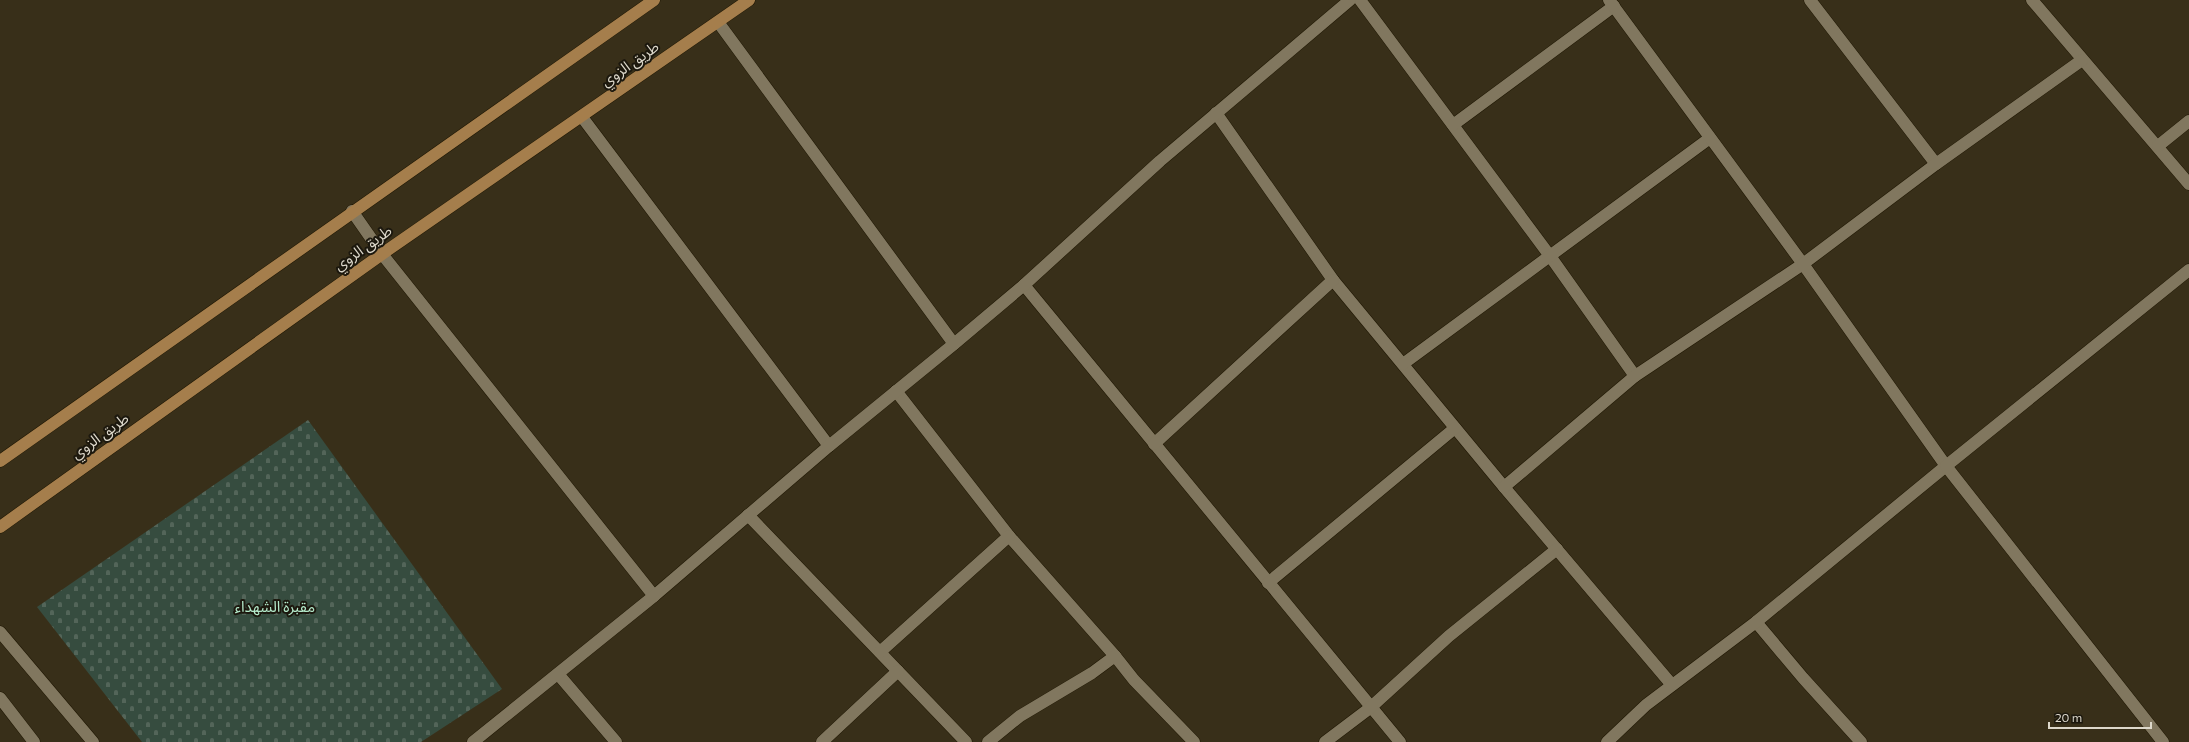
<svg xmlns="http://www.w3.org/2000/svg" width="2189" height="742" font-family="Commissioner,'Noto Sans Arabic',sans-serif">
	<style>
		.cemetery { fill: url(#cemetery-stones) }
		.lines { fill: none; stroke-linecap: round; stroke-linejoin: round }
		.minor-casing { stroke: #1f1703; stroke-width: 13 }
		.major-casing { stroke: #1f1703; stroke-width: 13 }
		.minor { stroke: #81775f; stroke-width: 12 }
		.major { stroke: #a57e4c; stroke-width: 12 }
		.labels { text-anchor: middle; stroke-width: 4; stroke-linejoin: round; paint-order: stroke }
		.street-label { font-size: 15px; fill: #ddd8cb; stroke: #1c180e }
		.park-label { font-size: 15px; fill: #b4eacb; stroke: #1c180e }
	</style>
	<defs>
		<pattern id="cemetery-stones" width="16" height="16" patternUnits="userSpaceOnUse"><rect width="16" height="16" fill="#364c3f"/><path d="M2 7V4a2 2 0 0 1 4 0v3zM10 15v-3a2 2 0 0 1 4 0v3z" fill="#536559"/></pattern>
	</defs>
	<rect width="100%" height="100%" fill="#382f19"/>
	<polygon class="cemetery" points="308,420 502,689 421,742 142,742 37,607"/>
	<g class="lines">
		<defs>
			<g id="minor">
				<polyline points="1360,0 1550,256 1635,376"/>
				<polyline points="1810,0 1936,164"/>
				<polyline points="2032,0 2189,184"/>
				<polyline points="718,22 954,344"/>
				<polyline points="1216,113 1333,280 1504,487 1672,685"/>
				<polyline points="582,117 829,446"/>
				<polyline points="1453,125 1614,6"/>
				<polyline points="2158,146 2189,121"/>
				<polyline points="352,211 382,254 654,596"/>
				<polyline points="1024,285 1400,742"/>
				<polyline points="1403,364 1710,138"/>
				<polyline points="896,391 1009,536 1115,656"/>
				<polyline points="1154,444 1333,280"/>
				<polyline points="1504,487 1635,376 1803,264 1609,0"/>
				<polyline points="748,515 966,742"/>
				<polyline points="1268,583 1455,428"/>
				<polyline points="1756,622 1803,678 1861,742"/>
				<polyline points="0,632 93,742"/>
				<polyline points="880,652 1009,536"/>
				<polyline points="558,674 616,742"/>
				<polyline points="0,698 34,742"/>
				<polyline points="473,742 654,596 829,446 954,344 1024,285 1160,161 1350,0"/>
				<polyline points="822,742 898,671"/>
				<polyline points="988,742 1020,716 1092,673 1115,656 1134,680 1194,742"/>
				<polyline points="1325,742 1370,708 1449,636 1557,549"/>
				<polyline points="1607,742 1646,705 1756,622 1946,466 1803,264 1936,164 2082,60"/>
				<polyline points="2163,742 1946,466 2189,270"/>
			</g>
			<g id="major">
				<polyline points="0,461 654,0"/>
				<polyline points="0,527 382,254 749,0"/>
			</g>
		</defs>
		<use href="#minor" class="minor-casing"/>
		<use href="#major" class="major-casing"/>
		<use href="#minor" class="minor"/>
		<use href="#major" class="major"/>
	</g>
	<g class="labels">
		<g class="street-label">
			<text transform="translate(630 64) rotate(-35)" y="5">طريق الزوي</text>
			<text transform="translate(363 248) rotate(-35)" y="5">طريق الزوي</text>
			<text transform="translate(100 436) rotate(-36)" y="5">طريق الزوي</text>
		</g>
		<g class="park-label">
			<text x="275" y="612">مقبرة الشهداء</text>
		</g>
	</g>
	<path d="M2049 722v6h102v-6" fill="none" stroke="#ddd8cb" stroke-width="2"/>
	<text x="2055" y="722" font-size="12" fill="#ddd8cb" stroke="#1c180e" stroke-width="3" paint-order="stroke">20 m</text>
</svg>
